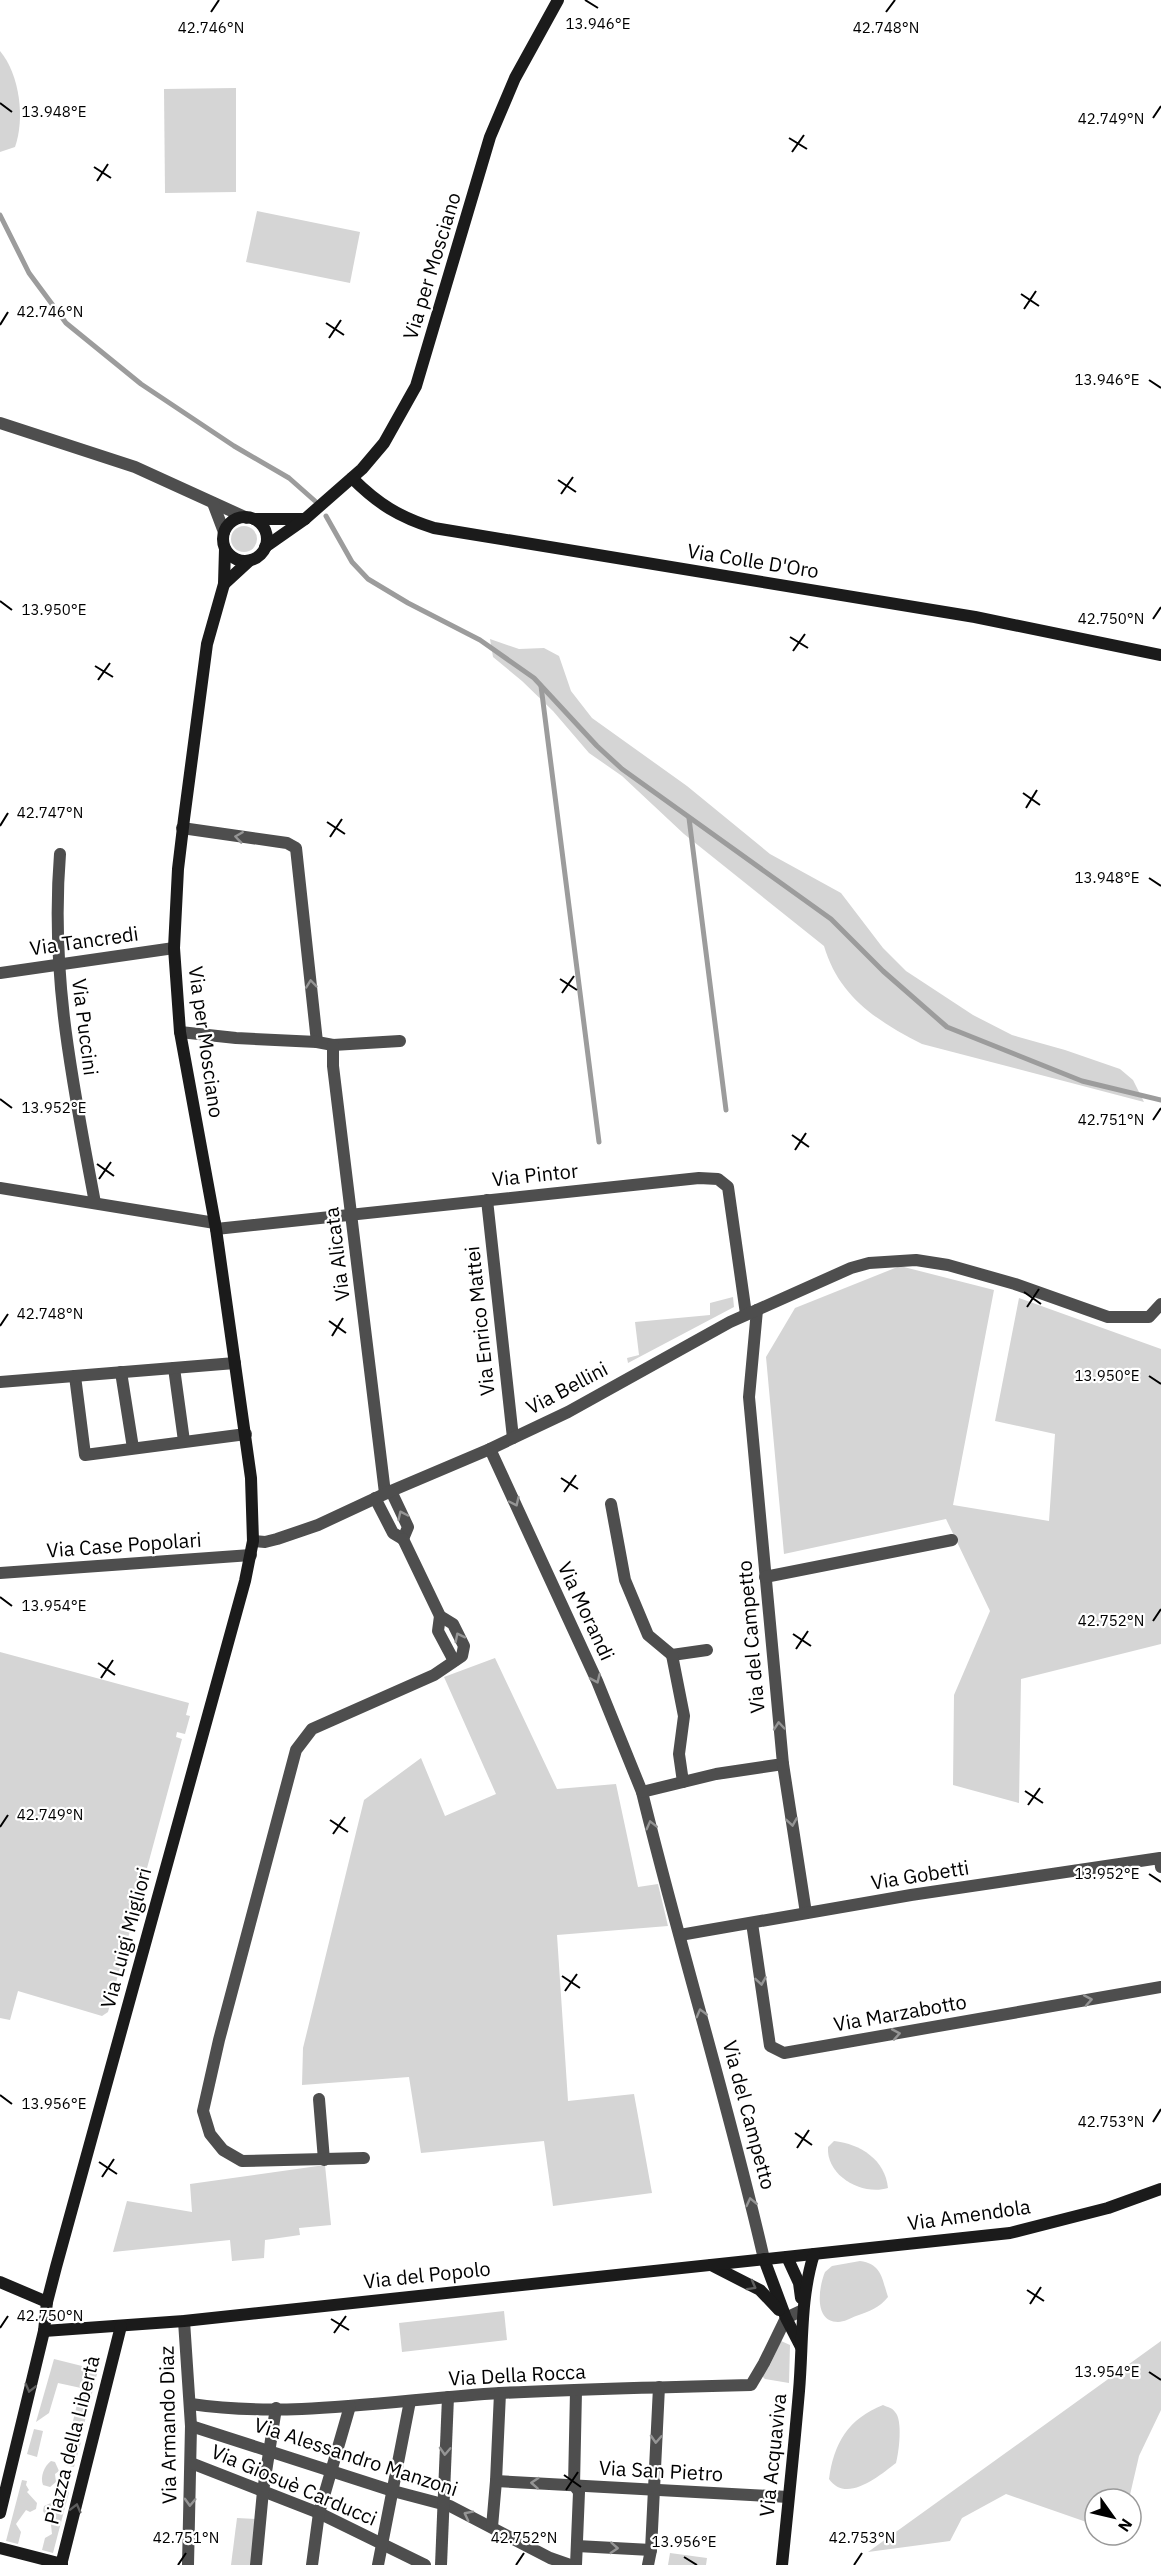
<svg xmlns="http://www.w3.org/2000/svg" width="1161" height="2565" font-family="'IBM Plex Sans',sans-serif">
	<style>
		.green { fill: #d5d5d5 }
		.lines { fill: none; stroke-linecap: round; stroke-linejoin: round }
		.stream { stroke: #9c9c9c; stroke-width: 5 }
		.street { stroke: #4e4e4e; stroke-width: 12 }
		.secondary { stroke: #1b1b1b; stroke-width: 12 }
		.oneway { stroke: #959595 }
		.oneway2 { stroke: #5f5f5f }
		.ticks { fill: none; stroke: #000; stroke-width: 2 }
		.labels { text-anchor: middle; stroke-width: 4.5; stroke-linejoin: round; paint-order: stroke }
		.street-label { font-size: 20px; fill: #000; stroke: #fff }
		.ticks-label { font-size: 15px; text-anchor: middle; fill: #000; stroke: #fff; stroke-width: 4.5; stroke-linejoin: round; paint-order: stroke }
	</style>
	<rect width="100%" height="100%" fill="#fff"/>
	<g class="green">
		<path d="M 0,51 C 20,75 25,119 15,147 L 0,152 Z"/>
		<polygon points="236,88 236,192 165,193 164,89"/>
		<polygon points="257,211 360,232 350,283 246,262"/>
		<circle cx="244" cy="539" r="13"/>
		<path d="M 490,639 L 519,649 L 544,648 L 559,656 L 571,691 L 592,718 L 687,786 L 770,854 L 841,893 L 883,948 L 906,971 L 973,1015 L 1012,1035 L 1065,1050 L 1120,1069 L 1133,1080 L 1144,1102 L 922,1044 C 877,1021 839,997 824,946 L 684,834 L 622,776 L 589,753 L 553,711 L 522,681 L 493,657 Z"/>
		<polygon points="900,1266 994,1290 953,1505 1049,1521 1055,1434 995,1421 1019,1298 1161,1349 1161,1644 1021,1679 1019,1803 953,1785 954,1695 990,1611 946,1519 784,1554 766,1357 795,1308"/>
		<polygon points="733,1297 734,1307 628,1363 627,1358 639,1355 635,1322 710,1315 710,1303"/>
		<polygon points="0,1652 189,1703 186,1715 190,1716 185,1734 177,1732 176,1737 182,1739 108,2012 102,2016 18,1991 10,2020 0,2018"/>
		<polygon points="495,1658 557,1789 616,1784 638,1887 658,1884 668,1926 557,1935 568,2101 634,2094 652,2193 553,2206 544,2141 421,2153 409,2077 302,2085 303,2048 364,1800 421,1758 445,1816 496,1794 444,1677"/>
		<path d="M 834,2141 C 861,2144 885,2160 888,2188 C 862,2196 826,2176 828,2147 Z"/>
		<polygon points="325,2165 331,2225 299,2228 300,2235 265,2240 264,2258 232,2261 230,2240 113,2252 127,2201 192,2212 190,2184"/>
		<path d="M 860,2261 C 882,2264 882,2279 888,2297 C 879,2308 870,2311 856,2316 C 851,2318 844,2322 838,2322 C 813,2322 819,2286 825,2272 L 832,2266 Z"/>
		<polygon points="504,2311 507,2340 402,2352 399,2323"/>
		<polygon points="781,2341 790,2345 789,2383 765,2379 762,2376 770,2365"/>
		<polygon points="1161,2341 1161,2410 1139,2456 1129,2499 1095,2499 1095,2525 1006,2494 962,2518 950,2541 868,2552"/>
		<polygon points="54,2359 98,2370 81,2436 73,2421 81,2388 58,2383 49,2413 36,2422"/>
		<path d="M 883,2405 C 887,2407 893,2408 895,2412 C 903,2420 899,2452 896,2463 C 879,2476 846,2504 829,2479 C 834,2443 848,2419 883,2405 Z"/>
		<polygon points="34,2429 43,2431 37,2457 27,2454"/>
		<polygon points="72,2439 81,2442 74,2467 65,2465"/>
		<path d="M 51,2461 L 55,2462 L 59,2471 L 55,2474 L 56,2482 L 50,2487 L 43,2485 C 40,2477 44,2466 51,2461 Z"/>
		<polygon points="22,2480 27,2481 26,2485 29,2490 27,2492 37,2503 36,2509 30,2512 26,2510 16,2524 21,2532 18,2544 6,2541"/>
		<polygon points="63,2490 69,2492 53,2553 42,2550 45,2538 52,2534 50,2516 46,2516 43,2511 44,2506 58,2500 57,2497"/>
		<polygon points="237,2518 258,2519 254,2565 231,2565"/>
		<polygon points="670,2553 707,2558 706,2565 668,2565"/>
	</g>
	<g class="lines">
		<g class="stream">
			<polyline points="0,215 29,273 66,323 141,384 234,446 289,478 315,501"/>
			<polyline points="326,516 352,562 368,579 408,603 480,640 534,678 597,746 622,769 831,919 883,971 947,1027 1082,1081 1161,1100"/>
			<polyline points="541,686 599,1142"/>
			<polyline points="689,818 726,1110"/>
		</g>
		<g class="street">
			<polyline points="0,423 135,467 247,518"/>
			<polyline points="213,503 224,532"/>
			<polyline points="182,828 287,843 296,848 317,1042"/>
			<path d="M 60,854 C 50,977 73,1084 95,1203"/>
			<polyline points="0,973 174,948"/>
			<polyline points="180,1032 236,1038 317,1042 333,1045 400,1041"/>
			<polyline points="333,1045 333,1066 385,1493"/>
			<polyline points="0,1188 215,1223"/>
			<polyline points="487,1200 513,1438"/>
			<polyline points="216,1229 699,1178 718,1179 728,1187 746,1314"/>
			<path d="M 757,1310 L 749,1397 L 783,1764 L 716,1774 L 642,1792 C 680,1948 728,2102 764,2259"/>
			<polyline points="174,1368 184,1441"/>
			<polyline points="121,1372 133,1448"/>
			<polyline points="75,1376 85,1455 246,1434"/>
			<polyline points="0,1382 235,1363"/>
			<polyline points="490,1449 597,1681 642,1792"/>
			<polyline points="391,1491 408,1527 403,1539"/>
			<polyline points="375,1498 393,1533 403,1539"/>
			<polyline points="611,1504 625,1580 648,1635 672,1655 707,1650"/>
			<polyline points="253,1541 265,1542 277,1539 318,1525 391,1491 490,1449 568,1412 730,1322 851,1268 869,1263 916,1260 948,1265 1015,1284 1108,1317 1149,1317 1161,1304"/>
			<polyline points="0,1573 251,1555"/>
			<polyline points="765,1577 952,1540"/>
			<polyline points="440,1616 438,1631 454,1661"/>
			<polyline points="672,1655 684,1716 679,1754 683,1782"/>
			<polyline points="783,1764 806,1913"/>
			<polyline points="752,1923 770,2046 784,2053 1161,1987"/>
			<polyline points="680,1935 911,1895 1160,1858 1161,1867"/>
			<polyline points="319,2099 324,2160"/>
			<polyline points="364,2158 242,2161 223,2150 210,2134 203,2111 219,2040 296,1750 312,1729 434,1675 462,1656 464,1646 453,1624 440,1616 403,1539"/>
			<polyline points="184,2321 191,2426 188,2565"/>
			<polyline points="576,2391 574,2485 579,2492 576,2565"/>
			<path d="M 191,2404 C 292,2419 399,2399 500,2393 C 583,2389 667,2387 751,2385 L 764,2363 L 786,2318 L 803,2310"/>
			<polyline points="191,2426 393,2491 450,2506 550,2558 570,2565"/>
			<polyline points="191,2463 319,2513 425,2565"/>
			<polyline points="496,2481 788,2497"/>
			<polyline points="492,2527 496,2481 500,2393"/>
			<polyline points="577,2546 651,2550"/>
			<polyline points="256,2565 263,2491 276,2408"/>
			<polyline points="312,2565 319,2513 350,2406"/>
			<polyline points="378,2565 410,2401"/>
			<polyline points="441,2565 448,2397"/>
			<polyline points="648,2565 651,2550 659,2387"/>
		</g>
		<g class="secondary">
			<path d="M 352,478 C 378,504 399,517 434,528 L 975,617 L 1161,655"/>
			<circle cx="245" cy="539" r="22"/>
			<polyline points="254,519 305,519"/>
			<polyline points="265,547 305,519 362,469 384,443 416,386 490,137 515,78 558,0"/>
			<polyline points="224,584 249,561"/>
			<polyline points="787,2257 799,2283 801,2298"/>
			<polyline points="764,2259 786,2318 801,2347"/>
			<polyline points="711,2265 760,2290 779,2310"/>
			<polyline points="0,2282 47,2302"/>
			<polyline points="44,2331 184,2321 1010,2233 1108,2208 1161,2189"/>
			<polyline points="0,2513 44,2331 47,2302 56,2267 245,1581 253,1541 251,1478 216,1229 180,1032 174,948 178,869 184,819 207,644 224,584 225,549"/>
			<polyline points="0,2548 62,2564"/>
			<polyline points="61,2565 121,2326"/>
			<path d="M 782,2565 C 788,2507 794,2449 799,2391 C 803,2345 800,2298 814,2254"/>
		</g>
	</g>
	<defs><path id="oneway-chevron" d="M-2-3.5L2.5 0L-2 3.5" fill="none" stroke-width="1.6" stroke-linecap="round" stroke-linejoin="round" transform="scale(1.5)"/></defs>
	<g class="oneway">
		<use href="#oneway-chevron" transform="translate(239 837) rotate(-172)"/>
		<use href="#oneway-chevron" transform="translate(311 984) rotate(-96)"/>
		<use href="#oneway-chevron" transform="translate(515 1502) rotate(65)"/>
		<use href="#oneway-chevron" transform="translate(402 1515) rotate(-115)"/>
		<use href="#oneway-chevron" transform="translate(459 1637) rotate(-117)"/>
		<use href="#oneway-chevron" transform="translate(596 1679) rotate(66)"/>
		<use href="#oneway-chevron" transform="translate(779 1726) rotate(-95)"/>
		<use href="#oneway-chevron" transform="translate(792 1822) rotate(81)"/>
		<use href="#oneway-chevron" transform="translate(651 1825) rotate(-104)"/>
		<use href="#oneway-chevron" transform="translate(761 1981) rotate(81)"/>
		<use href="#oneway-chevron" transform="translate(1088 2000) rotate(-10)"/>
		<use href="#oneway-chevron" transform="translate(701 2013) rotate(-105)"/>
		<use href="#oneway-chevron" transform="translate(896 2034) rotate(-10)"/>
		<use href="#oneway-chevron" transform="translate(751 2202) rotate(-103)"/>
		<use href="#oneway-chevron" transform="translate(656 2439) rotate(93)"/>
		<use href="#oneway-chevron" transform="translate(445 2451) rotate(93)"/>
		<use href="#oneway-chevron" transform="translate(535 2483) rotate(-176)"/>
		<use href="#oneway-chevron" transform="translate(190 2502) rotate(92)"/>
		<use href="#oneway-chevron" transform="translate(468 2515) rotate(-153)"/>
		<use href="#oneway-chevron" transform="translate(614 2548) rotate(4)"/>
	</g>
	<g class="oneway2">
		<use href="#oneway-chevron" transform="translate(752 2286) rotate(29)"/>
		<use href="#oneway-chevron" transform="translate(30 2388) rotate(104)"/>
		<use href="#oneway-chevron" transform="translate(76 2508) rotate(-76)"/>
	</g>
	<path class="ticks" d="M 585,0 L 598,8M 211,12 L 219,0M 886,12 L 895,0M 0,103 L 12,112M 1153,118 L 1161,106M 789,138 L 807,149M 792,152 L 804,135M 94,167 L 111,178M 97,181 L 108,164M 1021,294 L 1039,306M 1024,309 L 1036,291M 326,323 L 344,335M 0,325 L 8,312M 329,338 L 341,320M 1149,380 L 1161,388M 558,480 L 576,492M 561,494 L 573,477M 0,601 L 12,610M 1153,619 L 1161,607M 790,637 L 808,648M 793,651 L 805,634M 95,666 L 113,677M 98,680 L 110,663M 1023,793 L 1040,805M 1026,808 L 1037,790M 327,822 L 345,834M 0,826 L 8,813M 330,837 L 342,819M 1149,878 L 1161,886M 560,979 L 577,990M 562,993 L 574,976M 0,1099 L 12,1108M 1153,1120 L 1161,1108M 792,1135 L 809,1147M 795,1150 L 806,1133M 97,1164 L 114,1176M 99,1179 L 111,1162M 1024,1292 L 1041,1304M 1027,1307 L 1039,1289M 329,1321 L 346,1333M 0,1326 L 8,1314M 332,1336 L 343,1318M 1149,1376 L 1161,1384M 561,1478 L 578,1489M 564,1492 L 576,1475M 0,1597 L 12,1606M 1153,1621 L 1161,1609M 793,1634 L 811,1646M 796,1649 L 808,1631M 98,1663 L 115,1675M 101,1678 L 113,1660M 1025,1791 L 1043,1803M 1028,1805 L 1040,1788M 330,1820 L 348,1832M 0,1827 L 8,1815M 333,1834 L 345,1817M 1149,1874 L 1161,1882M 562,1976 L 580,1988M 565,1991 L 577,1974M 0,2095 L 12,2104M 1153,2122 L 1161,2109M 795,2133 L 812,2145M 797,2148 L 809,2130M 99,2162 L 117,2174M 102,2177 L 114,2159M 1027,2290 L 1044,2301M 1030,2304 L 1041,2287M 331,2319 L 349,2330M 0,2328 L 8,2316M 334,2333 L 346,2316M 1149,2372 L 1161,2380M 564,2475 L 581,2487M 566,2490 L 578,2472M 684,2557 L 697,2565M 178,2565 L 186,2553M 516,2565 L 524,2553M 854,2565 L 862,2553"/>
	<g class="labels">
		<g class="street-label">
			<text transform="translate(432 266) rotate(-73)" y="7">Via per Mosciano</text>
			<text transform="translate(753 561) rotate(9)" y="7">Via Colle D'Oro</text>
			<text transform="translate(84 941) rotate(-8)" y="7">Via Tancredi</text>
			<text transform="translate(85 1027) rotate(83)" y="7">Via Puccini</text>
			<text transform="translate(206 1042) rotate(82)" y="7">Via per Mosciano</text>
			<text transform="translate(535 1175) rotate(-6)" y="7">Via Pintor</text>
			<text transform="translate(337 1254) rotate(-97)" y="7">Via Alicata</text>
			<text transform="translate(480 1321) rotate(-96)" y="7">Via Enrico Mattei</text>
			<text transform="translate(567 1388) rotate(-28)" y="7">Via Bellini</text>
			<text transform="translate(124 1545) rotate(-4)" y="7">Via Case Popolari</text>
			<text transform="translate(586 1611) rotate(65)" y="7">Via Morandi</text>
			<text transform="translate(751 1637) rotate(-95)" y="7">Via del Campetto</text>
			<text transform="translate(920 1875) rotate(-9)" y="7">Via Gobetti</text>
			<text transform="translate(126 1938) rotate(-75)" y="7">Via Luigi Migliori</text>
			<text transform="translate(900 2013) rotate(-10)" y="7">Via Marzabotto</text>
			<text transform="translate(749 2115) rotate(75)" y="7">Via del Campetto</text>
			<text transform="translate(969 2215) rotate(-8)" y="7">Via Amendola</text>
			<text transform="translate(427 2275) rotate(-6)" y="7">Via del Popolo</text>
			<text transform="translate(517 2375) rotate(-3)" y="7">Via Della Rocca</text>
			<text transform="translate(168 2425) rotate(-91)" y="7">Via Armando Diaz</text>
			<text transform="translate(72 2440) rotate(-76)" y="7">Piazza della Libertà</text>
			<text transform="translate(773 2455) rotate(-84)" y="7">Via Acquaviva</text>
			<text transform="translate(356 2457) rotate(18)" y="7">Via Alessandro Manzoni</text>
			<text transform="translate(661 2471) rotate(3)" y="7">Via San Pietro</text>
			<text transform="translate(294 2485) rotate(23)" y="7">Via Giosuè Carducci</text>
		</g>
	</g>
	<g class="ticks-label">
		<text x="598" y="29">13.946°E</text>
		<text x="211" y="33">42.746°N</text>
		<text x="886" y="33">42.748°N</text>
		<text x="54" y="117">13.948°E</text>
		<text x="1111" y="124">42.749°N</text>
		<text x="50" y="317">42.746°N</text>
		<text x="1107" y="385">13.946°E</text>
		<text x="54" y="615">13.950°E</text>
		<text x="1111" y="624">42.750°N</text>
		<text x="50" y="818">42.747°N</text>
		<text x="1107" y="883">13.948°E</text>
		<text x="54" y="1113">13.952°E</text>
		<text x="1111" y="1125">42.751°N</text>
		<text x="50" y="1319">42.748°N</text>
		<text x="1107" y="1381">13.950°E</text>
		<text x="54" y="1611">13.954°E</text>
		<text x="1111" y="1626">42.752°N</text>
		<text x="50" y="1820">42.749°N</text>
		<text x="1107" y="1879">13.952°E</text>
		<text x="54" y="2109">13.956°E</text>
		<text x="1111" y="2127">42.753°N</text>
		<text x="50" y="2321">42.750°N</text>
		<text x="1107" y="2377">13.954°E</text>
		<text x="186" y="2543">42.751°N</text>
		<text x="524" y="2543">42.752°N</text>
		<text x="862" y="2543">42.753°N</text>
		<text x="684" y="2547">13.956°E</text>
	</g>
	<g transform="translate(1113 2517) rotate(124)"><circle r="28" fill="#ffffff" stroke="#999999" stroke-width="1.5"/>
	<path d="M0-4.5L10 22L0 15L-10 22Z" fill="#000000"/>
	<text y="-9" font-size="16" font-weight="bold" text-anchor="middle" fill="#000000">N</text>
	</g>
</svg>
